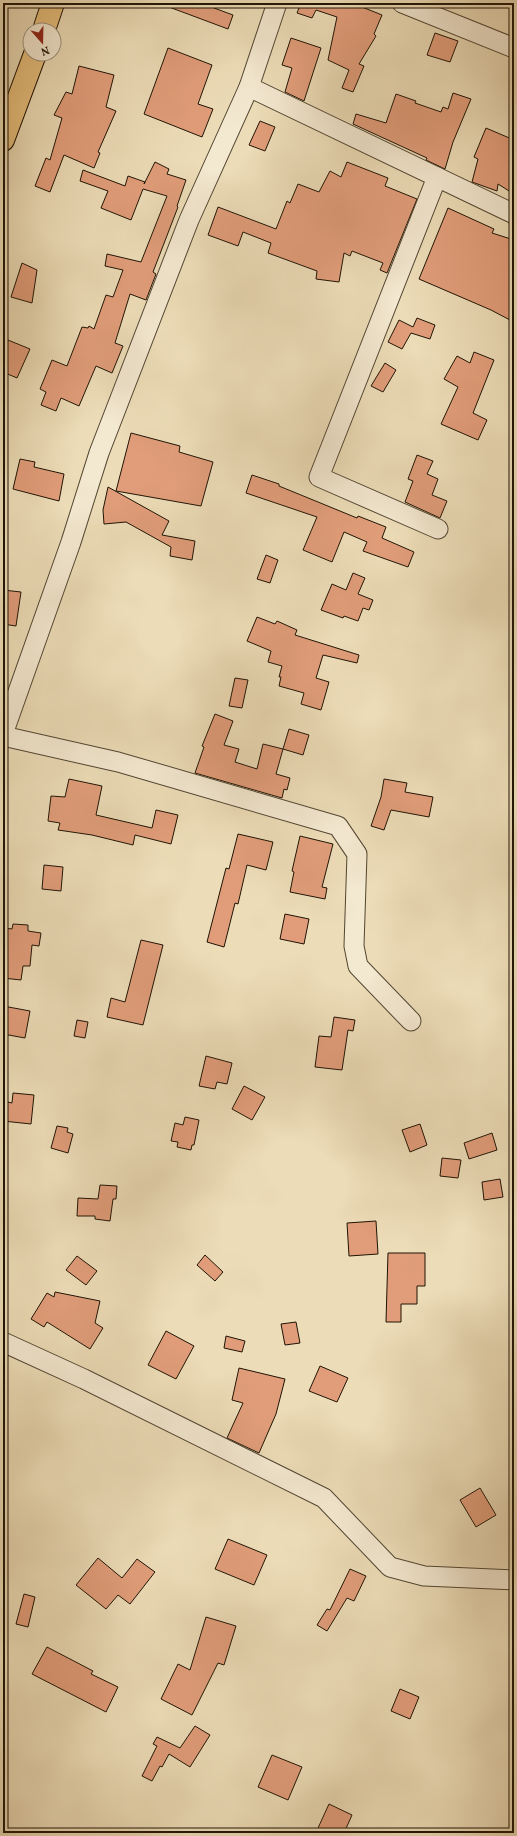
<svg xmlns="http://www.w3.org/2000/svg" width="517" height="1836" font-family="Vollkorn,serif">
	<style>
		.building { fill: #e19d7a; stroke: #1f1405 }
		.lines { fill: none; stroke-linecap: round; stroke-linejoin: round }
		.minor-casing { stroke: #524632; stroke-width: 21 }
		.major-casing { stroke: #1f1405; stroke-width: 24 }
		.minor { stroke: #f3e8d0; stroke-width: 19 }
		.major { stroke: #e6be7c; stroke-width: 22 }
	</style>
	<rect width="100%" height="100%" fill="#ecdcb7"/>
	<filter id="stains"><feTurbulence type="fractalNoise" baseFrequency=".005" numOctaves="4"/><feColorMatrix values="0 0 0 0 .2 0 0 0 0 .09 0 0 0 0 .02 0 0 0 .5 -.17"/></filter>
	<radialGradient id="worn" r=".72"><stop offset=".6" stop-color="#630" stop-opacity="0"/><stop offset="1" stop-color="#630" stop-opacity=".3"/></radialGradient>
	<g class="building">
		<polygon points="162,3 216,3 214,8 233,15 228,29 161,4"/>
		<polygon points="301,3 352,3 382,15 374,34 376,36 359,64 364,66 353,92 342,88 349,70 328,60 337,17 316,10 312,18 297,13"/>
		<polygon points="435,33 458,41 450,62 427,55"/>
		<polygon points="291,38 321,48 304,101 285,92 292,68 282,65"/>
		<polygon points="168,48 212,65 198,104 213,109 202,137 144,114"/>
		<polygon points="79,66 114,75 106,107 116,111 98,152 100,153 94,168 64,155 50,192 35,186 46,158 50,160 62,118 54,115 66,92 72,94"/>
		<polygon points="453,93 471,99 453,142 445,169 426,160 427,158 353,124 356,114 386,123 396,94 416,101 415,103 441,112 443,107 448,109"/>
		<polygon points="260,121 275,127 265,151 249,145"/>
		<polygon points="486,128 514,140 514,194 498,184 497,191 472,182 478,159 474,157"/>
		<polygon points="155,162 169,169 167,174 186,180 177,206 178,207 153,272 156,274 146,300 130,294 115,343 123,346 112,373 96,366 79,406 61,398 56,411 41,405 46,392 40,389 52,360 67,366 82,327 88,328 89,326 94,329 106,295 113,297 123,270 105,266 107,254 141,262 167,196 143,189 131,220 101,208 108,191 80,181 83,170 125,186 128,176 145,182 144,184"/>
		<polygon points="347,162 388,178 385,186 417,199 387,273 380,270 383,263 352,251 350,256 344,253 339,282 316,279 317,271 268,253 271,243 243,232 238,246 208,235 218,207 276,229 287,201 290,203 298,184 319,192 330,171 341,177"/>
		<polygon points="448,208 494,229 492,233 514,240 514,311 510,320 491,310 419,279"/>
		<polygon points="22,263 37,270 32,303 11,297"/>
		<polygon points="417,318 435,325 430,339 411,333 402,349 388,342 399,320 413,327"/>
		<polygon points="3,338 30,349 17,378 3,372"/>
		<polygon points="474,352 494,360 473,413 487,420 478,440 441,424 458,387 444,379 457,356 470,363"/>
		<polygon points="385,363 396,370 383,392 371,386"/>
		<polygon points="131,433 180,446 179,452 213,462 201,506 116,491"/>
		<polygon points="417,455 433,461 427,474 438,479 432,495 447,501 440,518 405,502 413,481 408,479"/>
		<polygon points="20,459 35,462 34,467 64,474 59,501 13,489"/>
		<polygon points="252,475 279,484 279,486 357,518 358,516 386,527 382,538 414,552 408,567 363,551 367,542 344,532 332,562 303,550 317,517 246,493"/>
		<polygon points="108,487 169,521 162,535 195,541 192,560 170,556 171,547 126,522 104,524 103,510"/>
		<polygon points="266,555 278,560 270,583 257,579"/>
		<polygon points="353,573 365,578 358,594 373,600 369,610 363,608 358,621 344,616 343,618 321,610 332,584 346,590"/>
		<polygon points="3,590 21,592 16,626 3,624 7,603 3,602"/>
		<polygon points="257,617 275,624 277,621 297,630 295,635 359,655 357,663 323,655 316,678 329,682 321,710 301,704 304,693 279,686 281,677 279,677 282,666 268,662 271,651 247,641"/>
		<polygon points="235,678 248,680 242,708 229,706"/>
		<polygon points="215,714 233,721 224,745 239,749 235,762 257,769 263,744 283,749 276,774 290,778 287,790 284,789 282,798 195,773 204,747 202,746"/>
		<polygon points="289,729 309,735 303,755 283,749"/>
		<polygon points="69,779 102,786 96,815 152,828 156,810 178,815 171,844 135,835 133,845 92,835 58,830 60,823 48,821 51,796 65,797"/>
		<polygon points="384,779 407,783 405,792 433,797 429,817 391,810 384,830 371,826 381,797"/>
		<polygon points="238,834 273,842 266,870 247,865 238,904 235,903 224,947 207,942 226,868 229,869"/>
		<polygon points="300,836 333,844 322,887 327,888 325,899 290,892 294,872 292,871"/>
		<polygon points="44,865 63,867 61,891 42,889"/>
		<polygon points="285,914 309,919 304,944 280,939"/>
		<polygon points="13,924 28,925 28,931 41,933 39,946 32,945 30,966 23,966 21,980 3,978 4,928 12,929"/>
		<polygon points="141,940 163,945 143,1025 107,1017 111,998 125,1002"/>
		<polygon points="3,1006 30,1011 25,1038 3,1034"/>
		<polygon points="334,1017 355,1020 353,1031 348,1030 342,1070 315,1067 319,1036 331,1037"/>
		<polygon points="77,1020 88,1022 85,1038 74,1036"/>
		<polygon points="206,1056 232,1063 227,1084 217,1082 215,1089 199,1086"/>
		<polygon points="244,1086 265,1097 252,1120 232,1109"/>
		<polygon points="13,1093 34,1095 31,1124 3,1121 3,1101 12,1103"/>
		<polygon points="185,1117 199,1120 194,1145 192,1145 191,1150 177,1147 178,1142 171,1141 175,1123 183,1125"/>
		<polygon points="420,1124 427,1145 410,1152 402,1130"/>
		<polygon points="57,1126 68,1128 67,1132 73,1134 68,1153 51,1148"/>
		<polygon points="492,1133 497,1150 469,1159 464,1143"/>
		<polygon points="442,1158 461,1160 458,1178 440,1176"/>
		<polygon points="500,1179 503,1197 484,1200 482,1182"/>
		<polygon points="100,1185 117,1186 116,1199 113,1199 110,1221 95,1219 95,1216 77,1216 78,1198 98,1199"/>
		<polygon points="376,1221 378,1254 349,1256 347,1223"/>
		<polygon points="388,1253 425,1253 425,1286 417,1286 417,1304 401,1304 401,1322 386,1322"/>
		<polygon points="205,1255 223,1272 215,1281 197,1265"/>
		<polygon points="77,1256 97,1271 86,1285 66,1270"/>
		<polygon points="55,1292 100,1301 95,1323 103,1328 90,1349 47,1322 44,1327 31,1319 47,1293 54,1297"/>
		<polygon points="296,1322 300,1343 285,1345 281,1324"/>
		<polygon points="166,1331 194,1346 176,1379 148,1365"/>
		<polygon points="226,1336 245,1341 242,1352 224,1348"/>
		<polygon points="320,1366 348,1378 337,1402 309,1391"/>
		<polygon points="239,1368 285,1379 276,1414 259,1453 227,1438 243,1403 232,1400"/>
		<polygon points="480,1488 496,1515 476,1527 460,1500"/>
		<polygon points="228,1539 267,1555 254,1585 215,1569"/>
		<polygon points="98,1558 122,1578 137,1559 155,1572 130,1604 118,1595 106,1609 76,1585"/>
		<polygon points="350,1569 366,1576 354,1601 347,1598 327,1631 317,1625 327,1609 330,1610"/>
		<polygon points="24,1594 35,1597 28,1627 16,1624"/>
		<polygon points="206,1617 236,1626 224,1665 218,1663 192,1715 161,1699 178,1664 190,1670"/>
		<polygon points="47,1647 93,1671 91,1674 118,1687 106,1712 32,1674"/>
		<polygon points="400,1689 419,1697 410,1719 391,1711"/>
		<polygon points="195,1726 210,1735 190,1767 169,1754 162,1767 160,1766 152,1781 142,1776 157,1746 153,1744 157,1737 180,1748"/>
		<polygon points="272,1755 302,1767 288,1800 258,1787"/>
		<polygon points="329,1804 352,1815 344,1833 327,1833 318,1828"/>
	</g>
	<g class="lines">
		<defs>
			<g id="minor">
				<polyline points="402,3 514,48"/>
				<polyline points="249,87 514,214"/>
				<polyline points="437,177 319,477 438,529"/>
				<polyline points="3,734 71,542 99,453 189,220 249,87 277,3"/>
				<polyline points="3,736 118,762 338,826 357,854 354,946 358,966 411,1021"/>
				<polyline points="3,1342 84,1379 324,1498 390,1567 424,1576 514,1580"/>
			</g>
			<g id="major">
				<polyline points="44,30 53,3"/>
				<polyline points="3,140 35,54"/>
			</g>
		</defs>
		<use href="#minor" class="minor-casing"/>
		<use href="#major" class="major-casing"/>
		<use href="#minor" class="minor"/>
		<use href="#major" class="major"/>
	</g>
	<rect width="517" height="1836" fill="none" stroke="#ecdcb7" stroke-width="16"/>
	<rect x="4" y="4" width="509" height="1828" fill="none" stroke="#1f1405" stroke-width="2"/>
	<rect x="8" y="8" width="501" height="1820" fill="none" stroke="#1f1405"/>
	<g transform="translate(42 42) rotate(160)"><circle r="19" fill="#f3e8d0" stroke="#9e937f"/>
	<path d="M0-3L7 15L0 10L-7 15Z" fill="#8f2418"/>
	<text y="-6" font-size="11" font-weight="bold" text-anchor="middle" fill="#1f1405">N</text>
	</g>
	<rect width="100%" height="100%" filter="url(#stains)"/>
	<rect width="100%" height="100%" fill="url(#worn)"/>
</svg>
